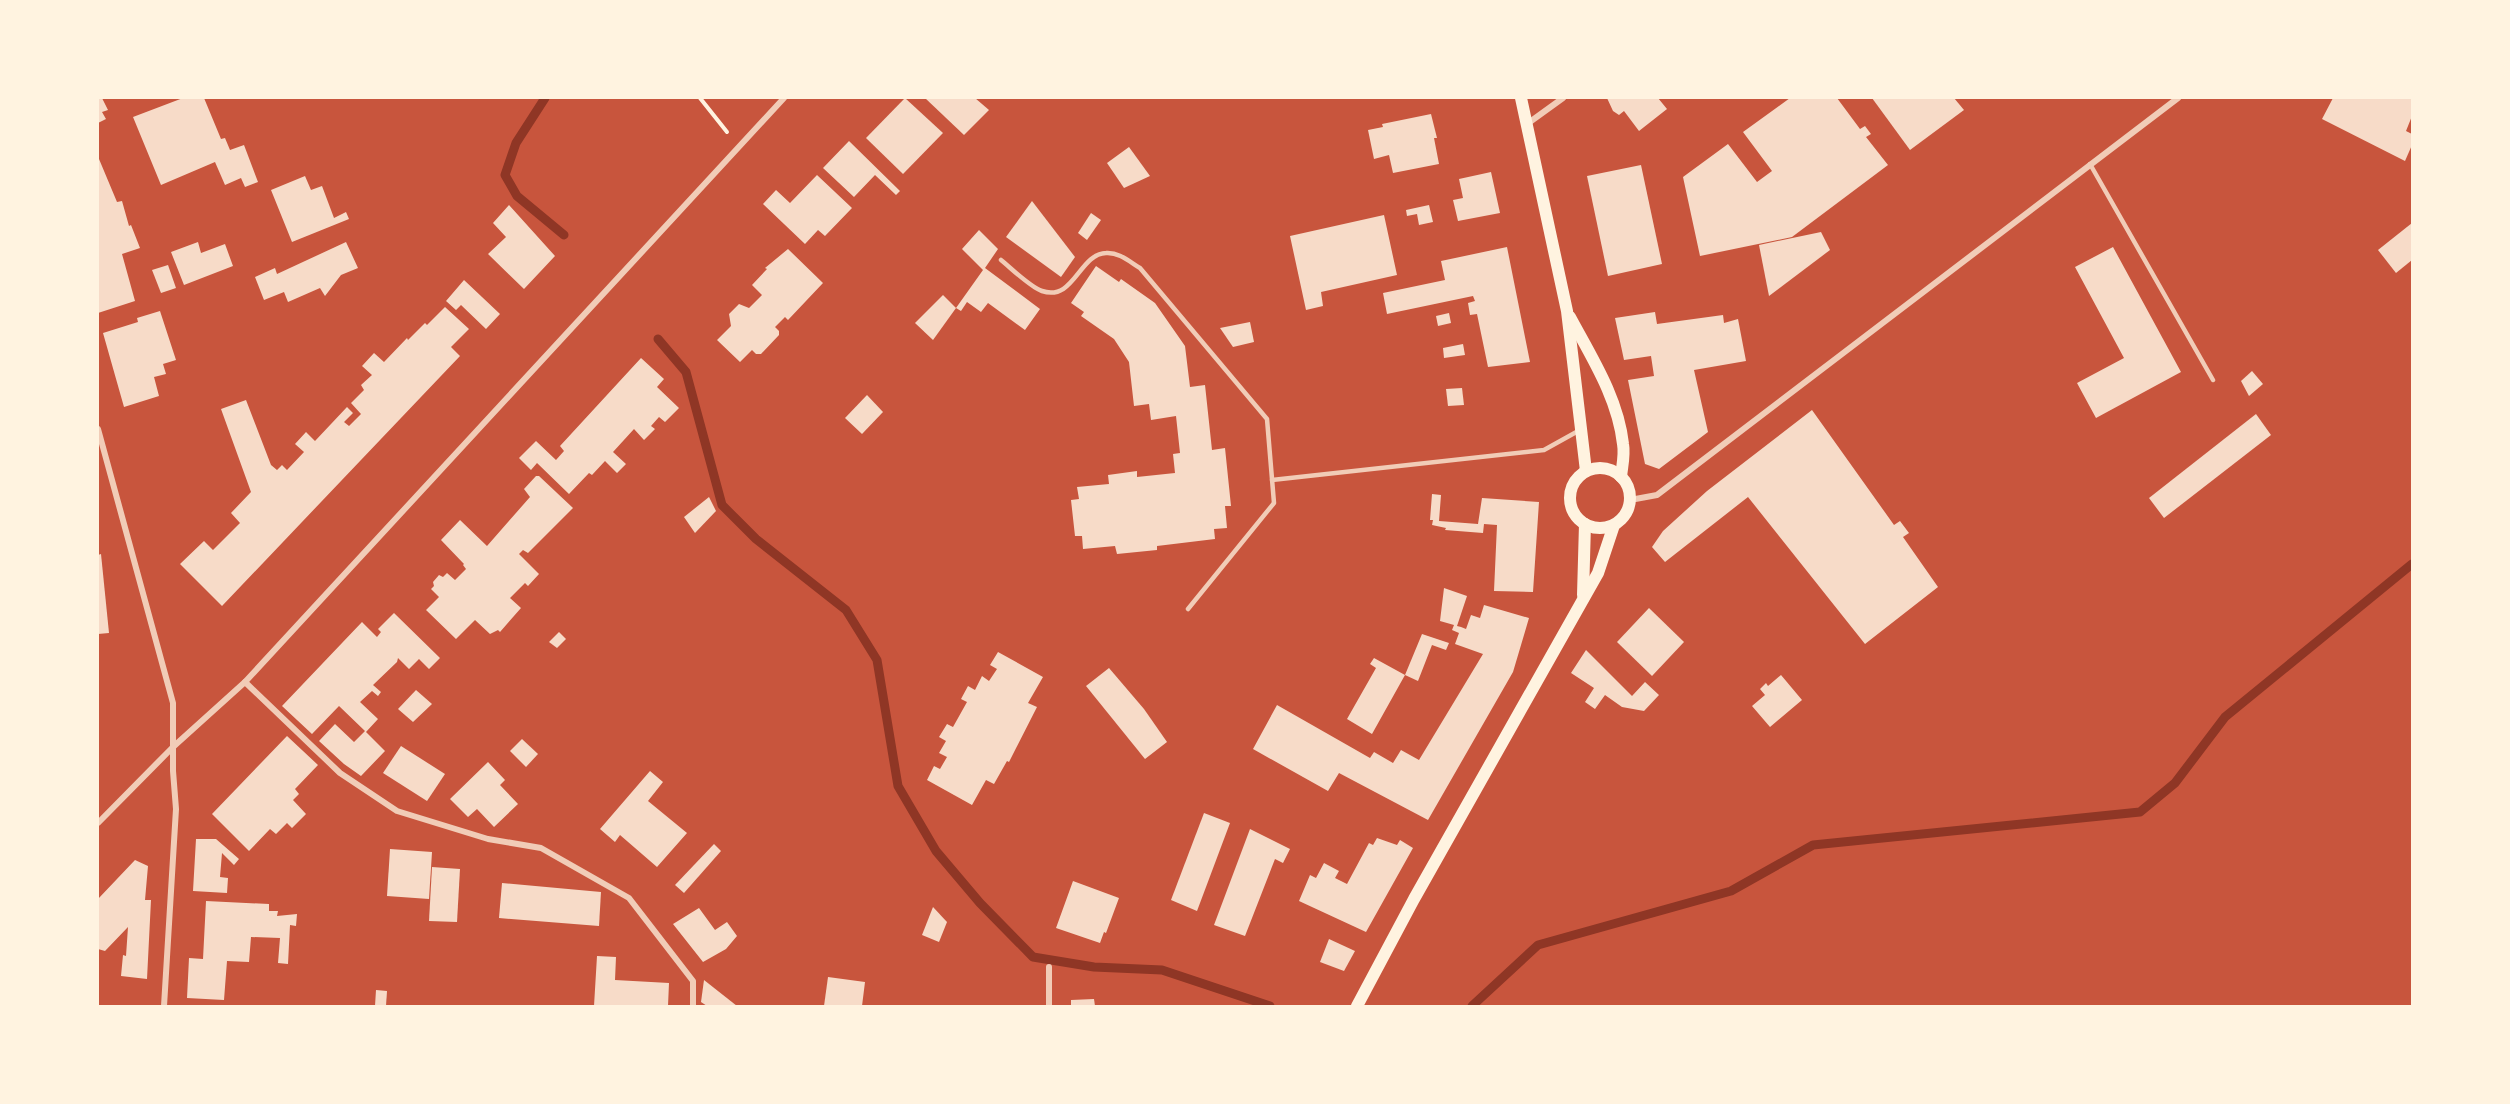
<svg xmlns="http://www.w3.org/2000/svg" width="2510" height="1104" font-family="'Archivo Narrow',sans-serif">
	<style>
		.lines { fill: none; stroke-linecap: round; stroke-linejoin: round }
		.stream { stroke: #8f3625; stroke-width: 9 }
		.building { fill: #f7dbc8 }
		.path { stroke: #fff3e0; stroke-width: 4 }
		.service { stroke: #f1ccb7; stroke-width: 4.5 }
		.minor { stroke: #f1ccb7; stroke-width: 6 }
		.secondary { stroke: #fff3e0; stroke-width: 12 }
	</style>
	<rect width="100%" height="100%" fill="#c8553d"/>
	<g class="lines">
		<g class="stream">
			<polyline points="545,98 516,143 505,175 517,196 564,235"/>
			<polyline points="658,339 686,372 722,505 756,539 846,610 877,660 898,786 936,851 980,903 1033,957 1094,967 1162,970 1270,1006"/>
			<polyline points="1472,1006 1538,945 1731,891 1813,845 2140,812 2175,783 2225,717 2412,564"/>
		</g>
	</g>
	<g class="building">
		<polygon points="98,98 102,98 108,110 102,112 106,119 98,123"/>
		<polygon points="183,98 204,98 221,139 225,138 230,150 244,145 258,182 245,187 241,178 225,185 215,162 161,185 133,117"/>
		<polygon points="905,98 943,133 903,174 866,138"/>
		<polygon points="925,98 975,98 989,110 964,135"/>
		<polygon points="1607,98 1658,98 1667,109 1639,131 1624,111 1619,115 1613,111"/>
		<polygon points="1790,98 1837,98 1860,129 1865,126 1871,134 1866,137 1888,165 1792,237 1700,256 1683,177 1728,144 1757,182 1772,171 1743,132"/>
		<polygon points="1872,98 1954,98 1964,110 1910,150"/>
		<polygon points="2333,98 2412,98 2412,116 2406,131 2412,134 2412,145 2405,161 2322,119"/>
		<polygon points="1431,114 1437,138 1434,138 1439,164 1393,173 1389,155 1374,159 1368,130 1383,127 1382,124"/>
		<polygon points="849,141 900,191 896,195 875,175 854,197 823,168"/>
		<polygon points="1129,147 1150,176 1124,188 1107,163"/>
		<polygon points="99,159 117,202 122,201 129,226 131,225 140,248 122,254 135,301 98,313"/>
		<polygon points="1641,165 1662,264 1608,276 1587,176"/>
		<polygon points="1491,172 1500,213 1458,221 1453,200 1463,198 1459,179"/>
		<polygon points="817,175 852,208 825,236 818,230 805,244 763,204 776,190 790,203"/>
		<polygon points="305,176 311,190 322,186 334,218 346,212 349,219 292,242 271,190"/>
		<polygon points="1032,201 1075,257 1061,277 1006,237"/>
		<polygon points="509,205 555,256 524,289 488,254 506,237 493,223"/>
		<polygon points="1429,205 1433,222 1419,225 1417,214 1407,216 1406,210"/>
		<polygon points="1091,213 1101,220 1087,240 1078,233"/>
		<polygon points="1384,215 1397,275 1321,292 1323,306 1306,310 1290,236"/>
		<polygon points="2412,223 2412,260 2396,273 2378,250"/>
		<polygon points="979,230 998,249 985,268 1040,309 1025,330 988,303 981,312 967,302 961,311 956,308 983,270 962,249"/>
		<polygon points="1821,232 1830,250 1769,296 1759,245"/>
		<polygon points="198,242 201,253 225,244 233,266 184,285 171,252"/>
		<polygon points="346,242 358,268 341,275 325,296 320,288 288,302 284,292 264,300 255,277 275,268 277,274"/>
		<polygon points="1507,247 1530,362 1488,367 1477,314 1470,315 1468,303 1475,301 1473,296 1387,314 1383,293 1445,280 1441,261"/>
		<polygon points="2113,247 2181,372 2096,418 2077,383 2124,358 2075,267"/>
		<polygon points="788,249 823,283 788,320 785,317 775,327 779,331 779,335 761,354 756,354 752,350 740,362 717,340 731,326 729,314 739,304 749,308 762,295 752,285 767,269 765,268"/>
		<polygon points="168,265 176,288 161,293 152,270"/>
		<polygon points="1096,266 1119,282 1121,279 1155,303 1185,346 1190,387 1205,385 1212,450 1225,448 1231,506 1225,506 1227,528 1214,529 1215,539 1157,546 1157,550 1117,554 1115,546 1083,549 1082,536 1075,536 1071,500 1079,499 1077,487 1109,484 1108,475 1137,471 1137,477 1175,473 1173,454 1180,453 1176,416 1151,420 1149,404 1134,406 1129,362 1114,339 1081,316 1084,312 1071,303"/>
		<polygon points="464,280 500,314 486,329 461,305 456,310 446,301"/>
		<polygon points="943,295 956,308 933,340 915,323"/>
		<polygon points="445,307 469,329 451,347 460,356 222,606 180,564 204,541 213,550 240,523 231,513 251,492 221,409 246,400 271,465 277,470 282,465 287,470 304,452 295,444 306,432 315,441 347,407 353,413 344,422 349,426 361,414 351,403 364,390 361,385 372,375 362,366 374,353 384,362 407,338 408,340 425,323 427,325"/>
		<polygon points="160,311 176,360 163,364 166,374 154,377 159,396 124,407 103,333 138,322 137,318"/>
		<polygon points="1655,312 1657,324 1723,315 1724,323 1738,319 1746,361 1694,370 1708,432 1659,469 1645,464 1628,380 1654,376 1651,356 1624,360 1615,318"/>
		<polygon points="1449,313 1451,323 1438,326 1436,316"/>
		<polygon points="1250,322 1254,342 1233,347 1220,328"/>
		<polygon points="1463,344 1465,355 1444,358 1443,348"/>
		<polygon points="641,358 664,379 657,387 679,408 665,422 659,417 651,426 655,429 644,440 634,429 613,452 626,464 617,473 605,461 592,475 589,473 569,494 537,463 531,470 519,458 536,441 556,460 564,451 560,446"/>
		<polygon points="2252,371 2263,384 2249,396 2241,381"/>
		<polygon points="1462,388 1464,405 1448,406 1446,389"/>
		<polygon points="867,395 883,412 862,434 845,418"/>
		<polygon points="1812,410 1894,525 1900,521 1909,533 1903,537 1938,587 1865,644 1748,497 1665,562 1652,547 1663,531 1707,491"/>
		<polygon points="2256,414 2271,435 2164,518 2149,498"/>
		<polygon points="536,476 539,476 573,508 528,553 523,550 519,554 539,574 528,586 525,583 510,598 521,608 500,632 498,630 490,634 475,620 456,639 426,610 439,597 431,589 434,586 433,582 439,575 443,577 447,573 455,580 466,569 463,565 464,564 441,540 460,520 487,546 530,497 524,489"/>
		<polygon points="1432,494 1441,495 1439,521 1478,524 1482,498 1539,502 1533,592 1494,591 1497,525 1484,524 1483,533 1445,530 1446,528 1432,525 1433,520 1430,520"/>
		<polygon points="709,497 716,511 695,533 684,517"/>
		<polygon points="101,554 109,633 98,634 98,555"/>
		<polygon points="1444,588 1467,596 1457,626 1461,627 1466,629 1471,615 1480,618 1484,605 1529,618 1513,672 1428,820 1339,773 1328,791 1253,749 1277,705 1370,758 1374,752 1393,763 1401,750 1419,760 1483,654 1455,644 1459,633 1452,630 1454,625 1440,621"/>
		<polygon points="1649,608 1684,642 1652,676 1617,642"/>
		<polygon points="394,613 440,658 429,669 419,659 409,669 398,658 397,662 373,685 381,692 378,696 372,691 360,702 378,719 366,732 385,751 361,776 344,764 319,741 335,724 354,742 365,731 339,706 312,734 282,706 362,622 377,637 381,632 378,629"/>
		<polygon points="559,632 566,639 557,648 549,642"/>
		<polygon points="1422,634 1449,643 1446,650 1432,645 1418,681 1405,675"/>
		<polygon points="1586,650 1632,696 1645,682 1659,695 1644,711 1622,707 1605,695 1595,709 1585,702 1594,688 1571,673"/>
		<polygon points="998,652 1043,677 1028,703 1037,707 1009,762 1007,761 994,784 986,780 972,805 927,780 934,766 940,769 947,757 939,753 946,741 939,737 947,724 953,727 967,702 961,699 968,686 975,690 982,676 989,681 997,669 990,665"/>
		<polygon points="1374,658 1405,675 1372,734 1347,719 1376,668 1370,664"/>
		<polygon points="1109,668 1144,709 1167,742 1145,759 1086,686"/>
		<polygon points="1781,675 1802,700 1770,727 1752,706 1765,695 1760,689 1766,683 1768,686"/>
		<polygon points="416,690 432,704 413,722 398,709"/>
		<polygon points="287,736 318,765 295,789 299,794 293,800 306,814 292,828 287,823 276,834 270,829 249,851 212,814"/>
		<polygon points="522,739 538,754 526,767 510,751"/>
		<polygon points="401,746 445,774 427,801 383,773"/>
		<polygon points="488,762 505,780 500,785 518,804 494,827 477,809 468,817 450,799"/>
		<polygon points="650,771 663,782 648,801 687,833 657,867 620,835 615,842 600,829"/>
		<polygon points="1204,813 1230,823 1197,911 1171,900"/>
		<polygon points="1250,829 1290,849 1283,863 1275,859 1245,936 1214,925"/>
		<polygon points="1377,838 1397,845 1400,840 1413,848 1366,932 1299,901 1310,875 1316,878 1324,863 1339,871 1335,878 1347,884 1369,843 1373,845"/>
		<polygon points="196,839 216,839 239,859 234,865 222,853 220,877 228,878 227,893 193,891"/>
		<polygon points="714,844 721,851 684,893 675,885"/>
		<polygon points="390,849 432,852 429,899 387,896"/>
		<polygon points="135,860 148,866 145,900 151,900 147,979 121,976 123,955 126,956 128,927 105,951 98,949 98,899"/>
		<polygon points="432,867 460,869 457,922 429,921"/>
		<polygon points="1073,881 1119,898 1106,933 1104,932 1100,943 1056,928"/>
		<polygon points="502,883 601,892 599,926 499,918"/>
		<polygon points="206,901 269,904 269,911 278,911 277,916 297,914 296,926 290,925 288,964 278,963 280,938 251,937 249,962 227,961 224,1000 187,998 189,958 203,959"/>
		<polygon points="933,907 947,922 939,942 922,935"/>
		<polygon points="699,908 715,930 727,922 737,936 726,949 703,962 673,924"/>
		<polygon points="1329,939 1355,951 1344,971 1320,962"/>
		<polygon points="597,956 616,957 615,980 669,983 668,1006 594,1006"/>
		<polygon points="828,977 865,982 862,1006 824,1006"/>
		<polygon points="704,980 737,1006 707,1006 701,1002"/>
		<polygon points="376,990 387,991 386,1006 375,1006"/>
		<polygon points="1094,999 1095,1006 1071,1006 1071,1000"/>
	</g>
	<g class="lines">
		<polyline class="path" points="700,98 727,132"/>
		<g class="service">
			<polyline points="2090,164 2213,380"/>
			<path d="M 1001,260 C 1011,268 1030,287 1042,291 C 1074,302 1079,254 1106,253 C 1119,252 1130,262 1140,268 L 1267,419 L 1274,503 L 1188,609"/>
			<polyline points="1272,480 1544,450 1580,430"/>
		</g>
		<g class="minor">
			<polyline points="1527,124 1563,98"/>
			<polyline points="98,429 173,703 173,771 176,809 164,1006"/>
			<polyline points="1630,500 1657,495 2178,98"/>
			<polyline points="245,682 340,773 397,811 488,839 541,848 629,898 693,981 693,1006"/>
			<polyline points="98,823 173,747 245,682 784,98"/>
			<polyline points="1049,967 1049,1006"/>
		</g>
		<g class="secondary">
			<polyline points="1521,98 1567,311 1586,471"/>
			<path d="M 1570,317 C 1592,358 1618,398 1623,444 C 1625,455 1622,466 1621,477"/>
			<circle cx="1600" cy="498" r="30"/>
			<polyline points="1583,595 1585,524"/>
			<polyline points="1357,1006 1414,899 1598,573 1614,525"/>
		</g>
	</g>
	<rect width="2510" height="1104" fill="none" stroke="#fff3e0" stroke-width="198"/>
</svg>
